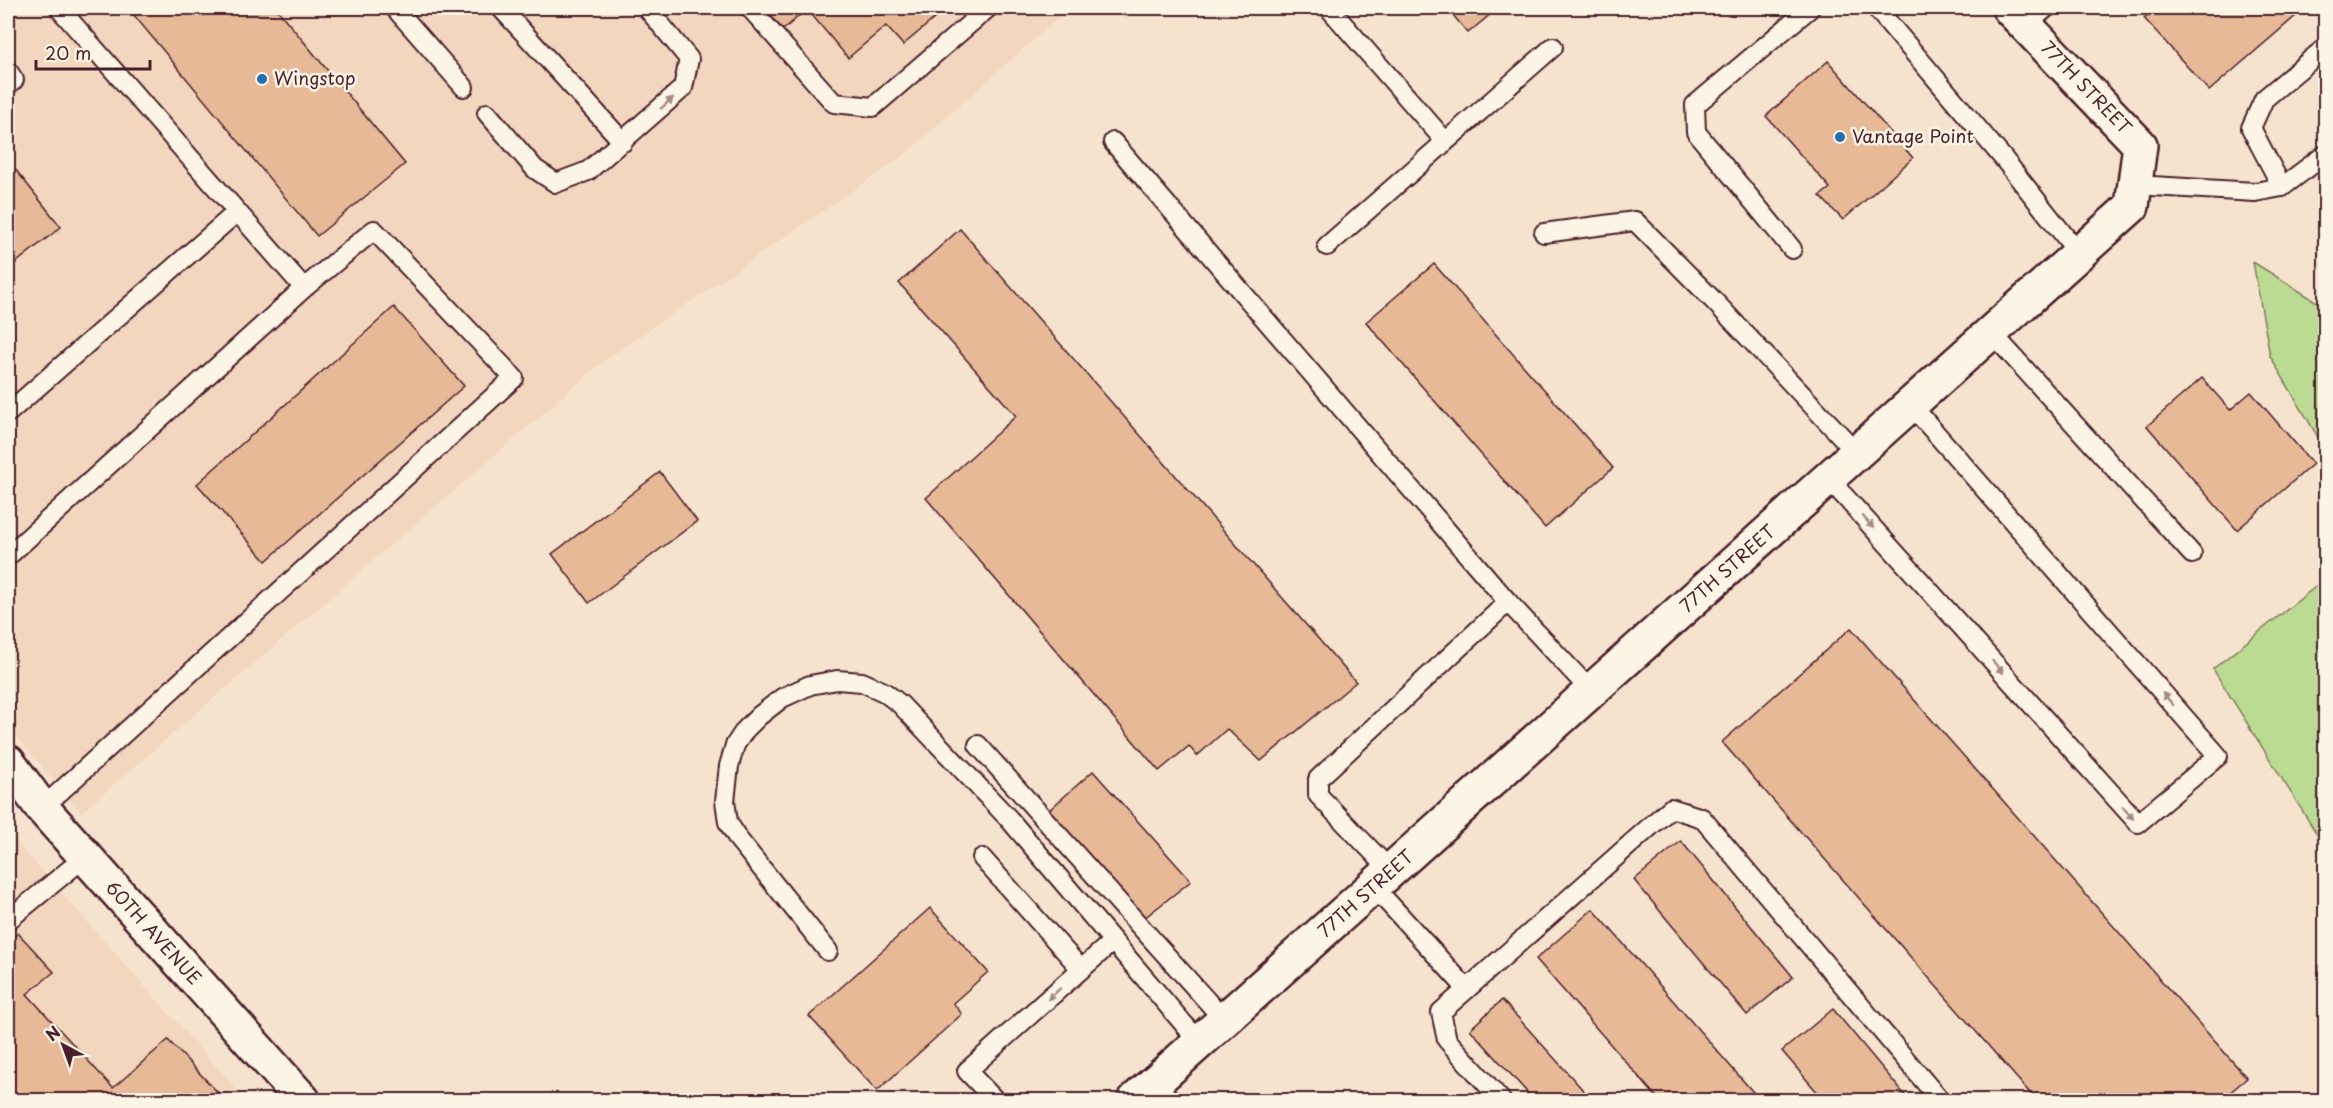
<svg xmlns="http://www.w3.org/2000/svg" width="2333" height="1108" font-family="'Playpen Sans',sans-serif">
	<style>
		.built { fill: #f2d6be }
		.green { fill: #bbda92; stroke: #827c5e; stroke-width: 1.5 }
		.building { fill: #e7b997; stroke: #4a1f2b; stroke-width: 1.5 }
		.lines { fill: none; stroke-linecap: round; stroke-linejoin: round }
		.lane-casing { stroke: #4a1f2b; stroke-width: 22 }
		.street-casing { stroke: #4a1f2b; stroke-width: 38 }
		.secondary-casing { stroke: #4a1f2b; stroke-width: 38 }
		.lane { stroke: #fcf5e5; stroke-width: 18 }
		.street { stroke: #fcf5e5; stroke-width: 33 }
		.secondary { stroke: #fcf5e5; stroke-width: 33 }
		.oneway { fill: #a38a88 }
		.poi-dot { fill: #1f6fb2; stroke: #fcf5e5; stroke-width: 2 }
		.labels { text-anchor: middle; stroke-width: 5; stroke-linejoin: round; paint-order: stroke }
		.poi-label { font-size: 18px; fill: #4a1f2b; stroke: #fcf5e5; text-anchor: start }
		.street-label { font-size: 18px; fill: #4a1f2b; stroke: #fcf5e5 }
	</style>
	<rect width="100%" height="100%" fill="#f6e3ce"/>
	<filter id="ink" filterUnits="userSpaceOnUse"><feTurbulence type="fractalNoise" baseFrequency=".0167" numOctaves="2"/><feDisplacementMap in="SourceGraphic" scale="12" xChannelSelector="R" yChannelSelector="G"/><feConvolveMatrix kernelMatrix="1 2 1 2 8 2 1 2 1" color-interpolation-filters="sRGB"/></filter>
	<g filter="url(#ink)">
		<g class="built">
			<polygon points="8,8 1069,8 902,157 605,360 81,813 8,727"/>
			<polygon points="8,833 246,1100 8,1100"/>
		</g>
		<g class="green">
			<polygon points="2253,262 2325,307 2325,449 2270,356"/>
			<polygon points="2325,579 2325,847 2213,669"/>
		</g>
		<g class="building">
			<polygon points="128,8 276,8 405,164 317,236"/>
			<polygon points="764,8 947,8 903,45 886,26 848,58 807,9 783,30"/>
			<polygon points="1447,8 1498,8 1468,33"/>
			<polygon points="2156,8 2305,8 2209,91 2144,18"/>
			<polygon points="1828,61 1913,158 1843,220 1820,196 1830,188 1766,116"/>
			<polygon points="8,160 61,227 8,269"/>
			<polygon points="960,229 1356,682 1261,761 1227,729 1197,756 1189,746 1159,771 926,498 1016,416 899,283"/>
			<polygon points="1434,264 1613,468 1545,528 1366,322"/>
			<polygon points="394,307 464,386 266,561 197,484"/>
			<polygon points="2202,378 2230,410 2251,392 2313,464 2237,530 2147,426"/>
			<polygon points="660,472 697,521 589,603 552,554"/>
			<polygon points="1851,628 2247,1078 2221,1100 2036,1100 1722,742"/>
			<polygon points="1093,771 1191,881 1143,919 1049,810"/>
			<polygon points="1681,841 1793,977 1747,1015 1634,880"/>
			<polygon points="930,908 988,972 953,1003 962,1014 877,1091 809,1016"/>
			<polygon points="1593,909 1760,1100 1659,1100 1536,959"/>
			<polygon points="18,933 54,972 27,994 113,1088 168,1040 225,1100 8,1100 8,941"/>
			<polygon points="1502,1000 1592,1100 1534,1100 1470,1029"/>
			<polygon points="1833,1009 1909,1100 1824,1100 1782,1051"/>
		</g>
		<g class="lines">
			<defs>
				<g id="lane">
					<polyline points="395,8 464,87"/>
					<polyline points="501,8 623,142"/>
					<polyline points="750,8 834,103 873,107 988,8"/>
					<polyline points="1329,8 1445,141"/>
					<polyline points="1876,8 2003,158 2079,254"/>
					<polyline points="2026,25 2046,8"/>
					<polyline points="8,71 14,80 8,85"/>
					<polyline points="487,113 535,169 556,183 588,171 683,88 689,59 647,8"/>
					<polyline points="1113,142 1508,602"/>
					<polyline points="2135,185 2255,192 2282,187 2326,154"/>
					<polyline points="2282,187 2251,128 2264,99 2326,47"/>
					<polyline points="1544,233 1635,221 1715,302 1857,453"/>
					<polyline points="1327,246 1553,47"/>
					<polyline points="1792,249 1696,132 1695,105 1810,8"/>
					<polyline points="1991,332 2192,554"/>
					<polyline points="8,413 237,212"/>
					<polyline points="1829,479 2138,823 2218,756 1911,405"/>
					<polyline points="8,556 304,288"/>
					<polyline points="978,745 1225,1021"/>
					<polyline points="42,808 514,378 374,230 304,288 59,8"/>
					<polyline points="982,858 1081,969"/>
					<polyline points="1391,871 1318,795 1318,779 1508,602 1592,692"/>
					<polyline points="1374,887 1467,989"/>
					<polyline points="8,920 85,857"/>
					<polyline points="828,951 738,839 728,822 725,801 729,766 735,745 745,730 759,716 782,698 810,685 837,680 862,682 884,692 900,704 1009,819 1200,1043"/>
					<polyline points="1155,1083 1170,1100"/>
					<polyline points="995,1100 967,1071 1113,941"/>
					<polyline points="1501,1100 1447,1040 1441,1012 1671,808 1702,818 1940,1100"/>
				</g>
				<polyline id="street" points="1135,1100 2132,206 2140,145 2009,8"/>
				<polyline id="secondary" points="8,762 42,808 303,1100"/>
			</defs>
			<use href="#lane" class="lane-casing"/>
			<use href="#street" class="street-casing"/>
			<use href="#secondary" class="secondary-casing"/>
			<use href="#lane" class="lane"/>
			<use href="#street" class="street"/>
			<use href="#secondary" class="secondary"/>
		</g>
		<defs><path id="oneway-solid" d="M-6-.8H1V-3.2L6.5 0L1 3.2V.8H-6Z" transform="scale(1.5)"/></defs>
		<g class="oneway">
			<use href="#oneway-solid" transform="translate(667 103) rotate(-42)"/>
			<use href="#oneway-solid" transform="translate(1868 522) rotate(48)"/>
			<use href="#oneway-solid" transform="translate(1998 667) rotate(48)"/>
			<use href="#oneway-solid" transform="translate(2168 699) rotate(-131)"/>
			<use href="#oneway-solid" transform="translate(2128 813) rotate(48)"/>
			<use href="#oneway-solid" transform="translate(1054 994) rotate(138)"/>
		</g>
	</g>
	<g class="poi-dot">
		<circle cx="262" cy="79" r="6"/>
		<circle cx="1840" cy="137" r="6"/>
	</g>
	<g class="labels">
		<g class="poi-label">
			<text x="274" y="85">Wingstop</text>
			<text x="1852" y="143">Vantage Point</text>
		</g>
		<g class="street-label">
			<text transform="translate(2086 88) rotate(46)" y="6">77TH STREET</text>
			<text transform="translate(1728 569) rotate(-42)" y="6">77TH STREET</text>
			<text transform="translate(1366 894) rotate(-42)" y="6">77TH STREET</text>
			<text transform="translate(153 933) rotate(48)" y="6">60TH AVENUE</text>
		</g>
	</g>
	<rect width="2333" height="1108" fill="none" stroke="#fcf5e5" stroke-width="30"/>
	<rect x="15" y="15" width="2303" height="1078" fill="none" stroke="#4a1f2b" stroke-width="2" filter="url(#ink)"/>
	<g transform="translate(63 1045) rotate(319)" stroke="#fcf5e5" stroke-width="4.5" paint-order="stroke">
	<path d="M0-4.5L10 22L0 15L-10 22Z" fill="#4a1f2b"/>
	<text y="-9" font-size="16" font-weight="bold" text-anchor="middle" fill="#4a1f2b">N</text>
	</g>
	<path d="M36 60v9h114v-9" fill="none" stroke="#4a1f2b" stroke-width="3"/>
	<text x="45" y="60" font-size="18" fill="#4a1f2b" stroke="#fcf5e5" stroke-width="4.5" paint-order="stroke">20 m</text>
</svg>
